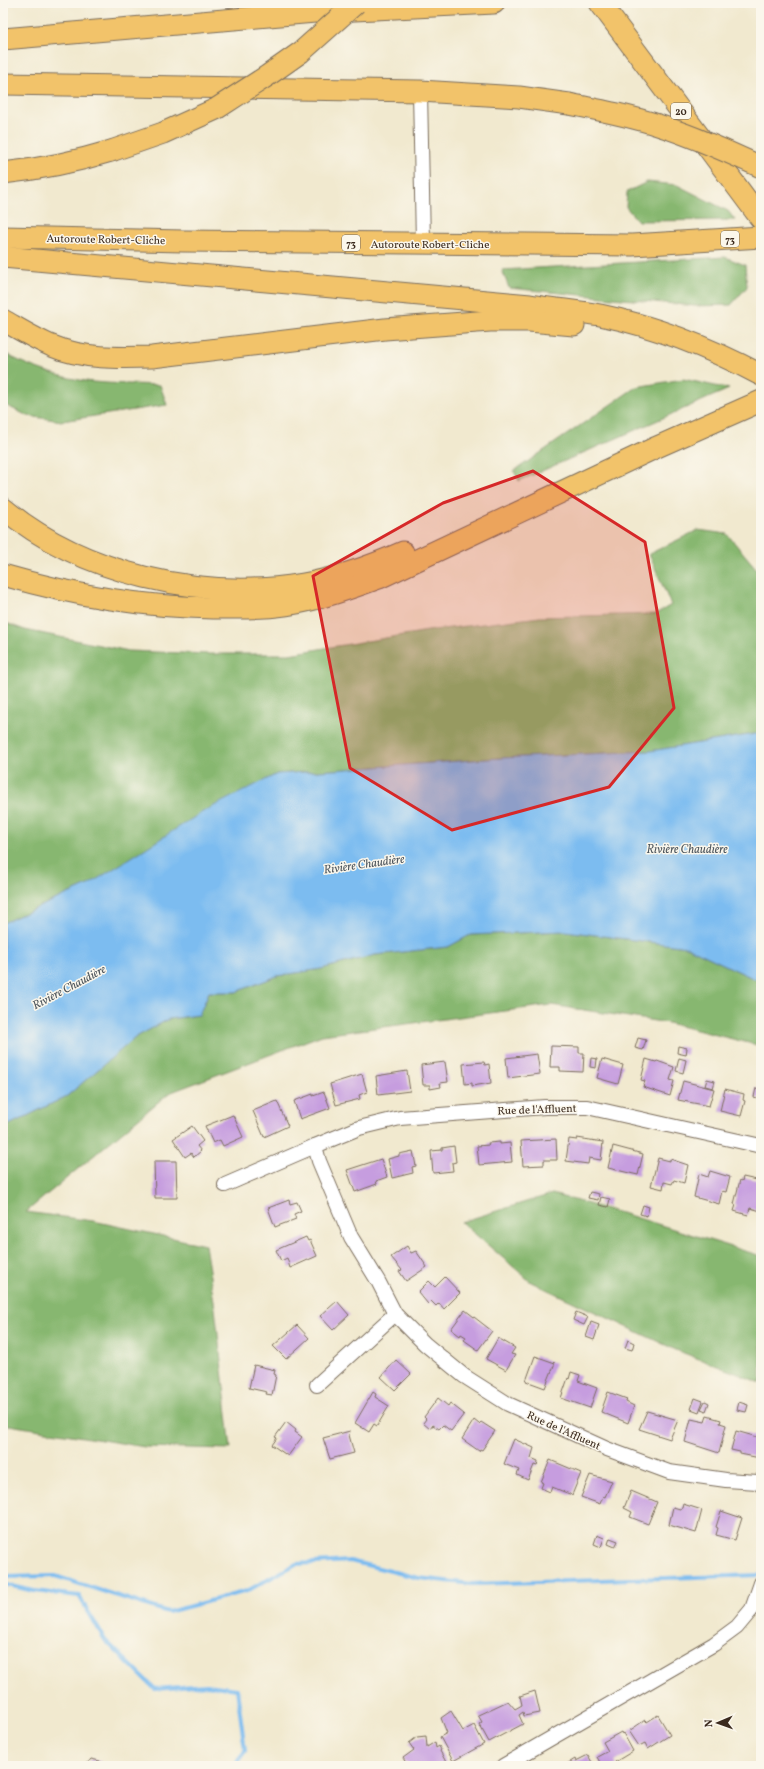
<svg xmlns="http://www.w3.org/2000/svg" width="764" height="1769" font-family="Vollkorn,serif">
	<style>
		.forest { fill: #87b770; stroke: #617047 }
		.water { fill: #7bbcf0; stroke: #5b7387 }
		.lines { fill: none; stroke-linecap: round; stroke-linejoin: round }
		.stream { stroke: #7bbcf0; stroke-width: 4 }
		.building { fill: #c69ddf }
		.minor-casing { stroke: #7b6d5c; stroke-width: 16 }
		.highway-casing { stroke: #7b6d5c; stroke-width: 23 }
		.minor { stroke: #fff; stroke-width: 14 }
		.highway { stroke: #f2c36a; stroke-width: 21 }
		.highway-bridge-casing { stroke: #7b6d5c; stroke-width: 23; stroke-linecap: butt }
		.highway-bridge { stroke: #f2c36a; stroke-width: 21 }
		.marked { fill: #d62828; fill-opacity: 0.2; stroke: #d62828; stroke-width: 3; stroke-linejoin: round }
		.labels { text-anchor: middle; stroke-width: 3; stroke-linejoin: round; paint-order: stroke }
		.shield { fill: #fbf7ec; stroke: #75685c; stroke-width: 1 }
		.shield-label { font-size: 10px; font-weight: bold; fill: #3b2a1e }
		.street-label { font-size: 11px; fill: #3b2a1e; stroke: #fbf7ec }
		.water-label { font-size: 12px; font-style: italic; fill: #4e565d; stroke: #fbf7ec }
	</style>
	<rect width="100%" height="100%" fill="#fbf7ec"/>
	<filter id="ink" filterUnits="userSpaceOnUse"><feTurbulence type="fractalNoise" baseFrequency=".025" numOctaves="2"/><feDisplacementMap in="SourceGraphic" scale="8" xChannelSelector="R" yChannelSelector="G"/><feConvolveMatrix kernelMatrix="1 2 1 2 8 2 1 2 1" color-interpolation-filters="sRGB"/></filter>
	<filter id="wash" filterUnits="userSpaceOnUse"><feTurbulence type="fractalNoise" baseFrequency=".012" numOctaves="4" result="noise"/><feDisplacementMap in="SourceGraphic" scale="16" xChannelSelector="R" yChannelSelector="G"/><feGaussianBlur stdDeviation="0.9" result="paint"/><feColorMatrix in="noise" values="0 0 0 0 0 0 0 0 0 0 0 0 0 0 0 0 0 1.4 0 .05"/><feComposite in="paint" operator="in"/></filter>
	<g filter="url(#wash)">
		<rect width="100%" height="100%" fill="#f1e9cf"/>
		<g class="forest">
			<polygon points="647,182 677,185 728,211 735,220 638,221 626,207 627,192"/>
			<polygon points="725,257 745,265 747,287 731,305 695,306 509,288 502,270"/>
			<path d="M 3,352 C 26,367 65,379 93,382 C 115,384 138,384 160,385 L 167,405 L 62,421 L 28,416 L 3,404 Z"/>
			<polygon points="683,379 729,389 519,481 514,471 636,387"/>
			<polygon points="698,530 727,534 761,574 761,733 650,751 501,758 277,774 88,885 3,923 3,622 25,630 129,651 209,654 289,654 434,630 540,617 656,614 671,605 649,554"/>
			<polygon points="565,931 687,947 761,982 761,1046 668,1023 551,1005 322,1035 169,1093 26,1212 93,1221 205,1245 215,1308 231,1449 145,1447 3,1424 3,1128 67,1096 136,1037 169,1019 199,1015 209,992 236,992 277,976 321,969 375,955 448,947 470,935"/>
			<polygon points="552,1194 625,1214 761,1256 761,1383 676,1350 531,1282 461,1222"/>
		</g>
		<polygon class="water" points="761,733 761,982 687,947 565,931 470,935 448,947 375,955 321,969 277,976 236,992 209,992 199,1015 169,1019 136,1037 67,1096 3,1128 3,923 88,885 204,811 277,774 501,758 650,751"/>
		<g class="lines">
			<g class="stream">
				<polyline points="3,1577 55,1576 168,1612 247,1591 296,1564 350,1561 419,1578 472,1584 761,1575"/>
				<polyline points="3,1584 34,1591 79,1596 105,1640 155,1689 207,1685 237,1689 245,1751 234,1766"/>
			</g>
		</g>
		<g id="blocks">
			<g class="building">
				<polygon points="638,1038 646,1040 643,1050 635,1048"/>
				<polygon points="551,1046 579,1047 579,1053 584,1053 583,1072 560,1071 560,1067 550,1067"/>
				<polygon points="678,1046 687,1048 686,1055 677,1053"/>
				<polygon points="537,1054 540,1074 508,1078 506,1058"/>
				<polygon points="591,1058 597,1059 596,1068 590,1067"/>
				<polygon points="679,1058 686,1060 683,1073 676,1071"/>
				<polygon points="602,1059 623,1065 618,1084 597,1078"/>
				<polygon points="646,1059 656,1062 657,1061 674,1067 670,1080 674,1081 670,1096 643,1087 645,1081 641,1080"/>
				<polygon points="445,1062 448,1082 440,1083 441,1087 430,1089 430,1085 423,1085 421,1065"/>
				<polygon points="484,1062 485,1065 489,1064 491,1083 472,1086 472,1083 465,1084 463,1064"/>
				<polygon points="407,1071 410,1091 378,1095 376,1076"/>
				<polygon points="362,1074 367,1092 359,1095 360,1099 336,1105 330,1084"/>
				<polygon points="707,1079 715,1081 713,1088 705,1086"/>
				<polygon points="683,1081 714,1089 709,1106 678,1100"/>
				<polygon points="756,1088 761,1089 760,1099 754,1097"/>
				<polygon points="725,1089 744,1094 743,1100 745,1101 741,1116 720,1111"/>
				<polygon points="324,1092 330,1108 300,1119 294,1101 313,1094 313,1096"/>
				<polygon points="277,1101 288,1126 264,1137 253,1111"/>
				<polygon points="233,1115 243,1137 223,1146 220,1140 213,1143 205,1126"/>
				<polygon points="192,1126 203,1141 197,1146 201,1151 194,1157 191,1153 185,1157 173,1139"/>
				<polygon points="577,1138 603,1142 601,1160 589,1158 588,1164 566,1161 569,1139 577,1140"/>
				<polygon points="556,1139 557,1160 544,1160 544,1165 523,1166 521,1141"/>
				<polygon points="500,1142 500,1144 510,1143 512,1162 479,1165 477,1146 489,1145 488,1143"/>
				<polygon points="454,1146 456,1162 452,1163 453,1171 433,1173 431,1151 442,1150 442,1148"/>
				<polygon points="613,1146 643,1154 638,1175 608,1168"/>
				<polygon points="413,1151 416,1166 412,1167 413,1173 392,1178 388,1159 399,1156 399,1154"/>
				<polygon points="658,1158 670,1161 670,1159 688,1165 684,1183 674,1180 672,1184 664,1182 663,1189 651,1186"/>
				<polygon points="381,1159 387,1177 376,1181 377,1184 355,1192 347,1170"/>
				<polygon points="154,1161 176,1161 177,1198 155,1198"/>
				<polygon points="710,1171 730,1177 726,1192 722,1191 719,1204 694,1197 699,1174 708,1177"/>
				<polygon points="743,1177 761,1181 761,1211 750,1208 748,1215 734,1211 736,1205 734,1204 740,1180 742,1181"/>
				<polygon points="590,1192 599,1194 598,1200 588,1198"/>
				<polygon points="601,1197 610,1199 608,1207 599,1205"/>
				<polygon points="289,1200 290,1204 297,1202 301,1211 294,1214 296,1219 275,1227 268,1208"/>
				<polygon points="643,1205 649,1207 647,1216 640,1214"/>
				<polygon points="306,1237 308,1241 310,1240 317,1256 290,1268 287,1258 281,1261 276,1250"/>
				<polygon points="407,1246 411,1253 416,1251 427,1267 406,1281 399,1271 402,1270 391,1257"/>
				<polygon points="445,1277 460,1293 444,1309 439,1303 436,1306 431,1301 428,1304 418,1292 429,1281 435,1287"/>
				<polygon points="337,1301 349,1315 333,1330 320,1316"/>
				<polygon points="465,1310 492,1331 478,1350 464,1340 466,1337 461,1334 460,1336 451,1329"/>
				<polygon points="576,1312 588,1317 584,1325 573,1320"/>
				<polygon points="591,1322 599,1325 594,1340 586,1337"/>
				<polygon points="297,1325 309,1338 286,1359 273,1346"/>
				<polygon points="498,1338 515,1348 511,1354 515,1355 506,1370 486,1359"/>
				<polygon points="628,1340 634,1343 632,1350 625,1348"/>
				<polygon points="535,1356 555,1363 545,1388 526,1381"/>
				<polygon points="396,1360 411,1374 395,1390 381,1377"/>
				<polygon points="254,1365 275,1370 274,1374 276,1375 272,1395 266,1394 267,1392 249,1388"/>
				<polygon points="571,1372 580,1375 578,1381 597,1388 590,1408 561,1398 568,1378 569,1379"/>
				<polygon points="373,1392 376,1394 375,1397 389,1406 377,1426 374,1424 369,1432 355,1423"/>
				<polygon points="608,1392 627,1399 626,1402 634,1406 628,1423 601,1412"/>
				<polygon points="438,1398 448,1406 450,1403 464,1414 451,1431 443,1425 439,1429 433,1425 430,1429 423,1423 426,1419 424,1417"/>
				<polygon points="695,1398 703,1401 699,1412 691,1409"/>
				<polygon points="705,1401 709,1403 706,1411 701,1409"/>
				<polygon points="739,1402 748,1405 746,1412 737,1410"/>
				<polygon points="647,1411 678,1420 670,1439 639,1429"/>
				<polygon points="707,1416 721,1420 720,1423 726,1425 719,1453 685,1442 691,1419 705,1422"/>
				<polygon points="474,1420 479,1424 481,1422 495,1431 482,1450 480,1449 479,1451 462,1439"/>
				<polygon points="286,1422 296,1430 295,1432 302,1437 288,1456 272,1445 277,1438 275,1437"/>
				<polygon points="350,1431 349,1435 354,1453 330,1459 323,1438"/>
				<polygon points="736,1431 761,1438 760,1458 740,1454 740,1452 731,1450"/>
				<polygon points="514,1439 534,1448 531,1458 538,1461 537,1466 534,1465 528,1480 517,1475 519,1470 504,1464"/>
				<polygon points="550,1460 581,1473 572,1495 552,1487 550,1492 541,1488 543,1483 541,1482"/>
				<polygon points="590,1475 612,1481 605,1497 603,1496 600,1504 581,1497"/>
				<polygon points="631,1491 657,1502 648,1524 630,1517 632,1512 624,1508"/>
				<polygon points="683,1504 702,1510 696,1533 669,1525 673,1507 680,1509 682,1508"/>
				<polygon points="721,1511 742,1518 735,1540 716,1535 718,1528 716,1527"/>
				<polygon points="597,1535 604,1538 601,1547 594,1544"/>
				<polygon points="610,1538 618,1541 615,1547 608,1544"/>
				<polygon points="535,1691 540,1713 524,1716 523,1712 519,1715 523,1724 489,1742 479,1724 482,1722 478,1715 508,1701 515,1709 522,1705 520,1696"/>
				<polygon points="451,1711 463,1731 474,1725 484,1744 453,1761 440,1737 447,1733 441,1718"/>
				<polygon points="658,1715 670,1735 648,1749 645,1743 639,1746 629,1731 645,1720 647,1722"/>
				<polygon points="621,1732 622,1734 623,1733 633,1751 615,1762 617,1766 602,1766 597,1757 608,1751 603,1742"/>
				<polygon points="426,1736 427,1747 435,1742 436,1748 439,1746 441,1750 440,1751 446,1762 444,1766 408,1766 403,1758 414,1750 409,1743 417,1737"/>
				<polygon points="588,1755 594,1766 568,1766 567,1764 575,1759 576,1761"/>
				<polygon points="91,1759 100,1761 104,1766 85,1766"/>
			</g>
		</g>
	</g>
	<g filter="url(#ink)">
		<use href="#blocks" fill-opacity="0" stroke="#7b6d5c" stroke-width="1"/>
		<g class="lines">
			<defs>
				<g id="minor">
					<polyline points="420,91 423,243"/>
					<polyline points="761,1146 587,1107 545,1107 400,1118 359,1128 315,1146 319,1161 351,1237 378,1281 395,1314 425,1344 464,1376 508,1404 607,1449 669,1472 726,1480 758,1482 761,1485"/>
					<polyline points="225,1185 315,1146"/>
					<polyline points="317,1385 395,1314"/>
					<polyline points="503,1766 714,1644 737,1627 752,1609 761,1583"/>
				</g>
				<g id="highway">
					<polyline points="600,3 761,219"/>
					<polyline points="3,39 315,12 494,3"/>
					<polyline points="3,84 420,91 519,97 569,104"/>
					<path d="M 3,173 C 41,169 75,162 111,151"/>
					<polyline points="3,237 183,241 632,245 761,237"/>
					<path d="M 3,257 L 530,305 C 553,309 577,311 600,315 C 654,326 712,349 761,375"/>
					<path d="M 3,320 C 19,329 35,339 52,346 C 83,359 118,358 152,357 L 385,329 L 490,321 L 529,321 L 574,325"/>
					<path d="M 3,508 C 82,574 202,601 303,584 C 338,578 371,566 403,552"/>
					<path d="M 3,575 C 72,595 141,607 213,608 C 237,608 262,609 286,605 C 318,600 349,589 379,578 L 657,447 L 761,401"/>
				</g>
			</defs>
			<use href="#minor" class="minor-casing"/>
			<use href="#highway" class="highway-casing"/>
			<use href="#minor" class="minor"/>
			<use href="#highway" class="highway"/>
			<defs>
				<g id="highway-bridge">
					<path d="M 569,104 C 600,110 631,116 661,126 C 696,137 728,152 761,167"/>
					<polyline points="111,151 163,133 216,109 267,76 301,52 356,3"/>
				</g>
			</defs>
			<use href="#highway-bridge" class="highway-bridge-casing"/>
			<use href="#highway-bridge" class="highway-bridge"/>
		</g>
	</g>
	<path class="marked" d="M 533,471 L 645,542 L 674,708 L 609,787 L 452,830 L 350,768 L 313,576 L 443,503 Z"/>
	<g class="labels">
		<g class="shield">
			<rect x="671" y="103" width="20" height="16" rx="3"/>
			<rect x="721" y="231" width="18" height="16" rx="3"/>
			<rect x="342" y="235" width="18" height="16" rx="3"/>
		</g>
		<g class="shield-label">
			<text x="681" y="115">20</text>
			<text x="730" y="243">73</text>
			<text x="351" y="247">73</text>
		</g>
		<g class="street-label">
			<text transform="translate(106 239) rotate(1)" y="4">Autoroute Robert-Cliche</text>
			<text x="430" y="248">Autoroute Robert-Cliche</text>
			<text transform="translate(537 1109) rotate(-2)" y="4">Rue de l'Affluent</text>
			<text transform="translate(564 1430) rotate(24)" y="4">Rue de l'Affluent</text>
		</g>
		<g class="water-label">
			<text x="687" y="853">Rivière Chaudière</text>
			<text transform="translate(364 864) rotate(-8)" y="4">Rivière Chaudière</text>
			<text transform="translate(69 987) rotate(-28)" y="4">Rivière Chaudière</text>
		</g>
	</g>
	<rect width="764" height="1769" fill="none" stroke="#fbf7ec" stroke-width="16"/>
	<g transform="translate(718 1723) rotate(268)" stroke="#fbf7ec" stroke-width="3" paint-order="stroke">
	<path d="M0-3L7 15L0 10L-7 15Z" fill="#3b2a1e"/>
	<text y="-6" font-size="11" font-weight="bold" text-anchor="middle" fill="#3b2a1e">N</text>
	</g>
</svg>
